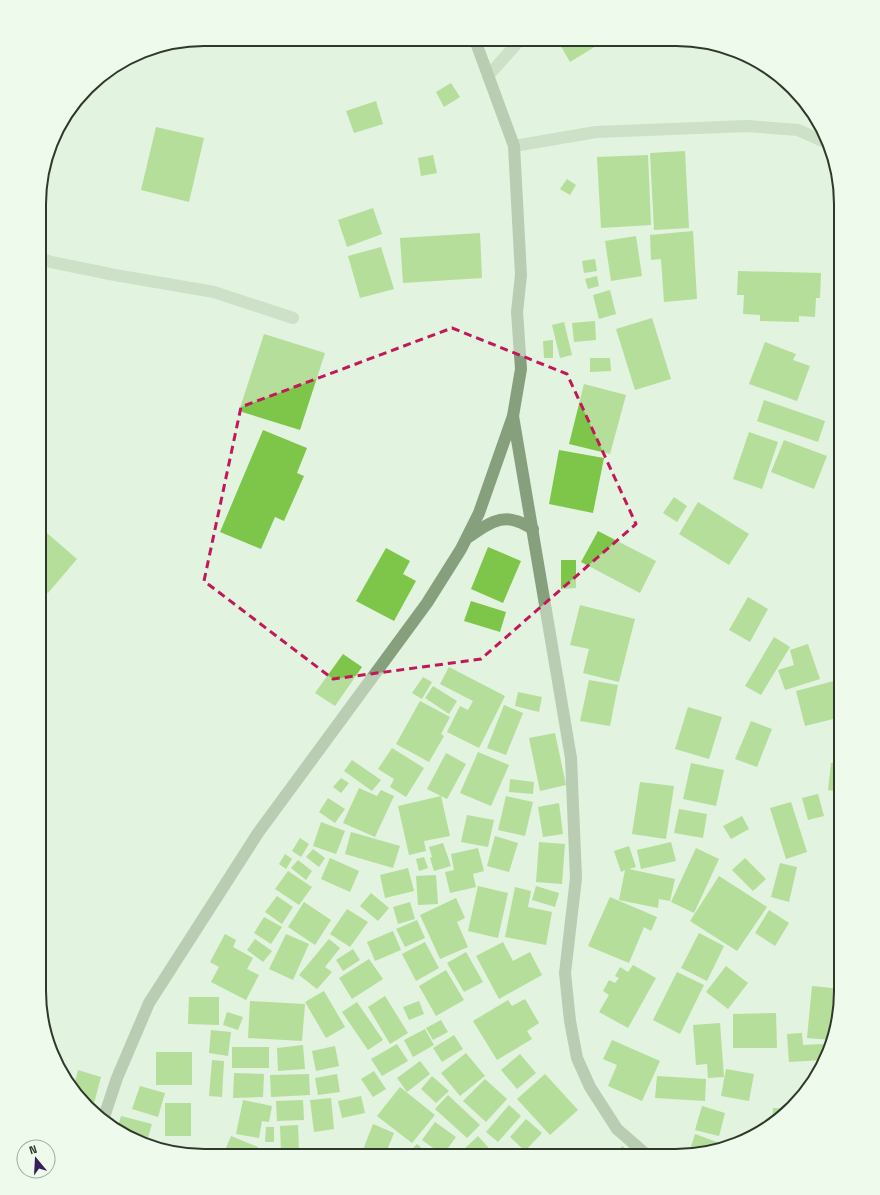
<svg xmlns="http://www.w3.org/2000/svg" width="880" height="1195" font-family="'Space Grotesk',sans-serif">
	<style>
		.building { fill: #7ec64a }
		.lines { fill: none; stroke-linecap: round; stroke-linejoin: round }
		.street { stroke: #b1ccaa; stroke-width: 12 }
		.secondary { stroke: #869f7c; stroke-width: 12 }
		.marked { fill: none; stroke: #c2185b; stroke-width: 3; stroke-dasharray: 8 5; stroke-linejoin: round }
		.rim { fill: none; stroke: #2f392a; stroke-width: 2 }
	</style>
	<rect width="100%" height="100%" fill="#e2f3df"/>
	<g class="building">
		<polygon points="563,40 606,40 570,62 559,43"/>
		<polygon points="451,83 460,97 444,107 436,92"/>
		<polygon points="376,101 383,124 354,133 346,111"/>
		<polygon points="156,127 204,138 189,202 141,190"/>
		<polygon points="685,151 689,228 654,230 650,153"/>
		<polygon points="433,155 437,173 421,176 418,158"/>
		<polygon points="648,155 651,225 601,228 597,157"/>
		<polygon points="567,179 576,185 570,195 560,189"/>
		<polygon points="373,208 382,234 347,247 338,220"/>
		<polygon points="693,231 697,299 664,302 661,259 651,260 650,235"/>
		<polygon points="480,233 482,278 403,283 400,238"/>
		<polygon points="636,236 642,276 611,281 605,241"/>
		<polygon points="381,247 394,289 360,298 348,256"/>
		<polygon points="595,259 597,271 584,273 582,261"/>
		<polygon points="738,271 821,273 820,298 816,298 815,317 799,316 799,322 760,321 760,315 743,314 744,295 737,295"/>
		<polygon points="597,276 599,286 588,289 585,279"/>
		<polygon points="841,277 841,287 836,282"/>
		<polygon points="610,290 616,314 599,319 593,295"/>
		<polygon points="652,318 671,379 635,390 616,329"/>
		<polygon points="595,321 596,340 574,342 572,323"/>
		<polygon points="564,322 572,355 560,358 552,325"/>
		<polygon points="264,334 325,353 300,430 239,411"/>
		<polygon points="553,340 553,358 544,358 543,341"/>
		<polygon points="765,342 796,354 793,360 810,366 797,401 749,384"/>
		<polygon points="590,358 610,358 611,371 590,372"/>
		<polygon points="584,384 626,395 610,454 569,444"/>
		<polygon points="764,400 825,421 818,442 757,421"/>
		<polygon points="263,430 307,448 297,473 304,476 284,521 275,517 261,549 220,532"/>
		<polygon points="749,432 778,442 762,489 733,479"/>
		<polygon points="784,440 827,456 814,489 771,472"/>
		<polygon points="559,450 604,458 593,513 549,504"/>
		<polygon points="674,497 687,506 677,522 663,513"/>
		<polygon points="698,502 749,534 729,565 679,534"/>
		<polygon points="40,527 77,559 48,593 40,587"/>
		<polygon points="598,531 656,561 640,593 581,562"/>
		<polygon points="488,547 521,561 503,603 471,589"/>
		<polygon points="386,548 410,561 403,574 416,581 394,621 356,601"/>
		<polygon points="561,560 576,560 576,588 561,589"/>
		<polygon points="748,597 768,609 750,642 729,630"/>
		<polygon points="471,601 506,612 500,632 464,621"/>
		<polygon points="580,605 635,619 619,682 583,673 589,649 570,645"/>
		<polygon points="774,637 790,647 761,695 745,686"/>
		<polygon points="808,644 820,679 785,690 778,670 794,665 790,650"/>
		<polygon points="343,654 362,667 335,706 315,693"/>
		<polygon points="449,667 505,696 479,748 447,732 460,706 468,710 473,701 440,684"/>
		<polygon points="423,677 432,682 422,699 412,693"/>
		<polygon points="841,679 841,717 805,726 796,691"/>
		<polygon points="589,680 618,685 610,726 580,721"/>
		<polygon points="433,686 457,701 449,714 425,698"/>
		<polygon points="518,692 542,697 539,712 515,706"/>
		<polygon points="420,701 450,717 441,734 444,736 429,762 396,744"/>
		<polygon points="504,705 523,713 506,755 487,748"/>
		<polygon points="688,707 722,717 709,759 675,749"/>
		<polygon points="751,721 772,729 757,767 735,759"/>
		<polygon points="555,733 566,785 540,791 529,738"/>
		<polygon points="837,740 841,740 841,756 838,756"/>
		<polygon points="392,748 424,768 406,797 390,787 394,779 378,769"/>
		<polygon points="478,752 509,765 491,806 460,793"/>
		<polygon points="446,753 466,764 447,799 427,789"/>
		<polygon points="352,760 381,780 372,791 344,771"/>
		<polygon points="691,763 724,770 716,806 683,799"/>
		<polygon points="831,763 841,764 841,792 828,790"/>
		<polygon points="341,778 349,783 341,793 333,787"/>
		<polygon points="510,779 534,782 533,794 509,792"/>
		<polygon points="640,782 674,786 666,839 632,834"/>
		<polygon points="359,788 377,796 381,790 394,796 375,837 343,823"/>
		<polygon points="818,794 824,816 808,820 802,798"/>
		<polygon points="441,796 450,836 424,841 426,851 409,855 398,806"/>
		<polygon points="506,796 533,802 525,836 498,830"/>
		<polygon points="328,798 345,809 335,823 319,812"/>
		<polygon points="791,802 807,852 786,859 770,808"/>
		<polygon points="559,803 563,834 543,837 538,807"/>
		<polygon points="679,809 707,814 703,838 674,833"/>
		<polygon points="467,815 494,820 488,847 461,842"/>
		<polygon points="742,816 749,829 731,839 723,826"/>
		<polygon points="321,822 345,831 336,854 313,846"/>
		<polygon points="351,832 400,846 393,868 345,854"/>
		<polygon points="495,836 518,843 509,872 487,866"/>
		<polygon points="300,838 309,844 301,857 292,851"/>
		<polygon points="539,842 565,844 562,884 536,882"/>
		<polygon points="671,842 676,861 641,869 637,850"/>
		<polygon points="443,843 451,866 434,871 430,858 432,857 429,847"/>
		<polygon points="629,846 636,867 629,869 675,879 670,901 659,899 658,908 619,900 625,870 621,872 614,851"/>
		<polygon points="478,848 484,871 473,874 476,887 450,893 445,872 454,870 451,854"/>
		<polygon points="696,848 719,859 694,913 671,902"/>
		<polygon points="313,849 325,858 319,867 306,857"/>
		<polygon points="285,854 292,859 286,869 279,864"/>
		<polygon points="424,857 428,868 419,871 416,859"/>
		<polygon points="330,858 359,871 350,892 321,879"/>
		<polygon points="745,858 766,879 753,891 732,870"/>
		<polygon points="298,860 312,871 306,880 291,868"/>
		<polygon points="780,863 797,867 789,902 771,897"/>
		<polygon points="408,868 414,891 385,898 380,875"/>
		<polygon points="288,871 312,887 299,905 275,889"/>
		<polygon points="436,875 438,904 418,905 416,876"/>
		<polygon points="719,876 767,907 737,951 690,921"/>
		<polygon points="478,886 508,893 498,938 468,931"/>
		<polygon points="536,886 559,893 555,907 532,900"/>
		<polygon points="515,887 531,891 528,907 552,912 546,945 505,937"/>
		<polygon points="371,893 389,908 378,921 360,906"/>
		<polygon points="277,896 293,907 282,924 265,912"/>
		<polygon points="610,897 657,917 651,931 644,927 629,963 588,946"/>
		<polygon points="456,898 465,918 457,922 468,947 440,959 420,915"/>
		<polygon points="304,902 331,920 315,945 288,927"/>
		<polygon points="410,902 415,919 398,924 393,907"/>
		<polygon points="347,909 368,922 350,947 330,934"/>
		<polygon points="769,910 789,923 775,946 755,933"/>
		<polygon points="264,917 282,927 271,944 254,933"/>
		<polygon points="417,920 425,938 405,947 396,929"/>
		<polygon points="393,931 401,950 375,961 367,942"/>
		<polygon points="699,933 724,946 707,981 681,968"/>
		<polygon points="225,934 236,940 233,947 253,958 247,969 259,975 246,1000 211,982 219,967 210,962"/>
		<polygon points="286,934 309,944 293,980 269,969"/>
		<polygon points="255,939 272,951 263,962 247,950"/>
		<polygon points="329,939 340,948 325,967 332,972 317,989 299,975"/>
		<polygon points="425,942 439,968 416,981 402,954"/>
		<polygon points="503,942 513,961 530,952 542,975 499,999 476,956"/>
		<polygon points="353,949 360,960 343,971 336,960"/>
		<polygon points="466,952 483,982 464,992 447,963"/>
		<polygon points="369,959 383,979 352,999 339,978"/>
		<polygon points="633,965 656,978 628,1028 599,1012 609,995 603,991 609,980 615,983 619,978 615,976 620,967 628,972"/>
		<polygon points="726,966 748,983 728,1009 706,992"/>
		<polygon points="446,970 464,1000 436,1016 419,986"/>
		<polygon points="677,972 704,985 680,1034 653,1020"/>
		<polygon points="812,986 841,989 841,1002 833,1040 807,1038"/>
		<polygon points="324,991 345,1027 326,1038 305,1002"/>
		<polygon points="385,996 408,1033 390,1044 368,1007"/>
		<polygon points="189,997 219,997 219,1025 188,1024"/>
		<polygon points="525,999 539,1023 527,1031 532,1039 497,1060 473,1021 508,1000 512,1006"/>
		<polygon points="250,1001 305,1004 302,1041 248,1038"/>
		<polygon points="419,1001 424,1014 409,1020 403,1007"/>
		<polygon points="357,1002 383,1040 368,1050 342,1012"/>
		<polygon points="227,1012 243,1017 238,1030 223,1025"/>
		<polygon points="776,1013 777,1048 733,1048 733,1014"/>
		<polygon points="441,1020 448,1032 433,1040 426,1028"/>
		<polygon points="720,1023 724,1077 708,1078 707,1064 696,1065 693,1025"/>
		<polygon points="425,1029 434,1045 413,1057 404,1040"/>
		<polygon points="211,1030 231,1032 228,1056 209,1053"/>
		<polygon points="802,1033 803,1045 823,1044 824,1060 789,1062 787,1034"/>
		<polygon points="454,1035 463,1049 442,1062 433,1048"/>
		<polygon points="612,1040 660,1061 642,1101 608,1086 617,1065 603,1059"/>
		<polygon points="397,1044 408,1061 382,1076 371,1059"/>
		<polygon points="303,1045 305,1069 278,1071 277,1048"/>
		<polygon points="335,1046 339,1066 316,1071 312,1051"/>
		<rect x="232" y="1047" width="37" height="21"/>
		<rect x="156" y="1052" width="36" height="33"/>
		<polygon points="466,1053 485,1076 460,1096 441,1073"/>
		<polygon points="520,1054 536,1073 517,1089 501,1070"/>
		<polygon points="212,1060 224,1061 222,1097 209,1096"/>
		<polygon points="420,1061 430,1074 407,1092 397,1078"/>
		<polygon points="726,1069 754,1074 749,1101 721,1096"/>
		<polygon points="78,1070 101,1077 92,1111 80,1100 73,1089"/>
		<polygon points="374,1071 386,1089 373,1097 361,1079"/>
		<polygon points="234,1073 264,1074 263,1097 233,1098"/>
		<polygon points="309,1074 310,1095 271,1097 270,1075"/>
		<polygon points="337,1074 340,1092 318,1095 315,1078"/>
		<polygon points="545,1074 578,1110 550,1135 517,1099"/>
		<polygon points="432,1076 449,1091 436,1103 421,1089"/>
		<polygon points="657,1076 706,1079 705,1101 655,1098"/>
		<polygon points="485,1079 507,1099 486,1122 463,1101"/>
		<polygon points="140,1086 165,1093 158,1117 132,1109"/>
		<polygon points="400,1087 435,1115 412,1143 377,1116"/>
		<polygon points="448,1095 480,1125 467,1138 435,1109"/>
		<polygon points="361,1096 365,1113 342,1118 338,1101"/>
		<polygon points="331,1098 334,1129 314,1132 310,1100"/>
		<polygon points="243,1100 272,1106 269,1122 262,1121 259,1138 236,1134"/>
		<polygon points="303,1100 304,1120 277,1121 276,1101"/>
		<rect x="165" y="1103" width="26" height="33"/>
		<polygon points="509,1105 521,1116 498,1142 486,1132"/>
		<polygon points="702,1106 725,1113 719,1136 695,1130"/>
		<polygon points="773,1108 791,1109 785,1115 772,1124"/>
		<polygon points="121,1116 152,1124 147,1141 117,1130"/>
		<polygon points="526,1119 542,1133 525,1151 510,1137"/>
		<polygon points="435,1122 456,1137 443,1155 422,1140"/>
		<polygon points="373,1124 394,1133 385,1155 361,1155"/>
		<polygon points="298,1125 299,1151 281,1152 280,1126"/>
		<polygon points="266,1127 274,1127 274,1142 265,1142"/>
		<polygon points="695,1134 725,1145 689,1153"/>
		<polygon points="231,1136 258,1147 255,1155 223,1155"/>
		<polygon points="478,1136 495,1155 466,1155 462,1151"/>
		<polygon points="417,1144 429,1155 406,1155"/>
		<polygon points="622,1146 636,1156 616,1156"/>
	</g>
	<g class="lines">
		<g class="street">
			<polyline points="488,76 520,40"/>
			<polyline points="514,146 596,132 747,126 798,130 827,143"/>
			<polyline points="40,258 51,262 115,275 214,292 293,318"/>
		</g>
		<g class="secondary">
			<polyline points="513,416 571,758 576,878 565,973 570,1021 577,1058 590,1087 617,1129 648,1156"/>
			<path d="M 467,538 C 481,529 498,514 516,521 C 522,522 527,526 533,529"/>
			<polyline points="103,1120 117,1078 149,1003 258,833 427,603 461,549 479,513 513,416 521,369 517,312 521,275 514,146 475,40"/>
		</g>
	</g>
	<path d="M0 0H880V1195H0ZM 452,328 L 567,374 L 636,524 L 481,659 L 333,679 L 204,581 L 241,407 Z" fill="#e2f3df" fill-opacity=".55" fill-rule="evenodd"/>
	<path class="marked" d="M 452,328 L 567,374 L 636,524 L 481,659 L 333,679 L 204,581 L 241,407 Z"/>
	<path d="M0 0H880V1195H0ZM204 46H676A158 158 0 0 1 834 204V991A158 158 0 0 1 676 1149H204A158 158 0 0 1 46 991V204A158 158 0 0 1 204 46Z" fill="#edfaec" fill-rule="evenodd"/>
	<path class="rim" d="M204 46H676A158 158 0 0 1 834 204V991A158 158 0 0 1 676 1149H204A158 158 0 0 1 46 991V204A158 158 0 0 1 204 46Z"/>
	<g transform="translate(36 1159) rotate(342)"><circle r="19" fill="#edfaec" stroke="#a1ad9e"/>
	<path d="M0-3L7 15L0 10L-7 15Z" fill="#371f5b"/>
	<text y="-6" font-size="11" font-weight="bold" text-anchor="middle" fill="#2f392a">N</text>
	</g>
</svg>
